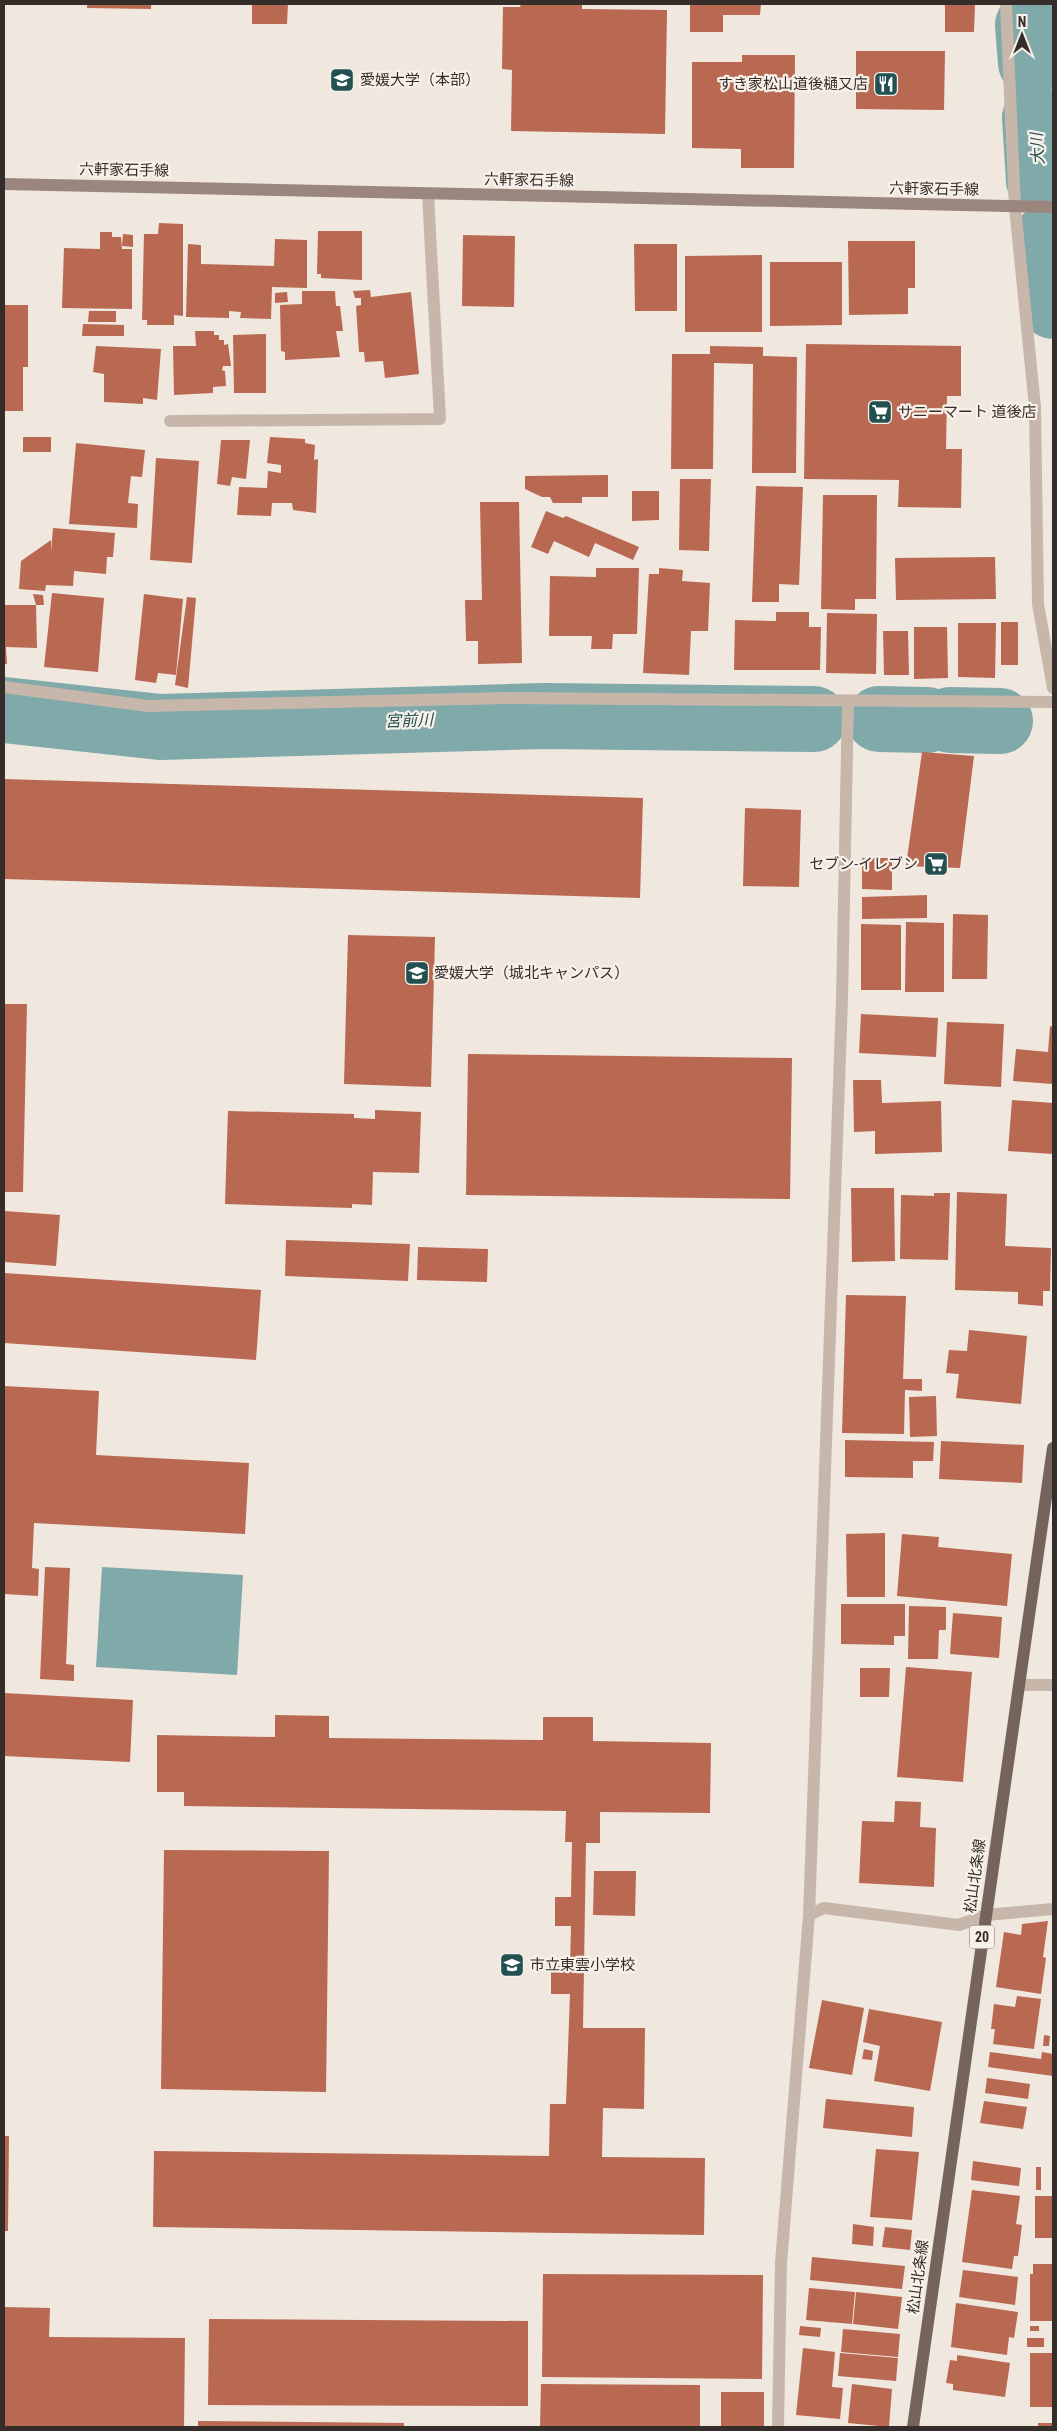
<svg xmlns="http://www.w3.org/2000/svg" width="1057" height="2431" font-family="'Roboto Condensed','Noto Sans JP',sans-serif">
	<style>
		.water { fill: #80a9aa }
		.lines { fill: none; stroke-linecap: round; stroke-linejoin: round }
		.river { stroke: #80a9aa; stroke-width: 66 }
		.building { fill: #b96852 }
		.lane { stroke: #c7b7ab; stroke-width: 12 }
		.street { stroke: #c7b7ab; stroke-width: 12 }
		.secondary { stroke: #9a867c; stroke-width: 12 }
		.primary { stroke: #75645c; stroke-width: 12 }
		.labels { text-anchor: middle; stroke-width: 4.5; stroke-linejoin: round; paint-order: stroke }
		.shield { fill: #f8f1ea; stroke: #706863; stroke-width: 1 }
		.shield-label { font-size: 14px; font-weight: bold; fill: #352d29 }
		.poi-label { font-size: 15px; fill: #352d29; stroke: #f8f1ea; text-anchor: start }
		.street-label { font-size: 15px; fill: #352d29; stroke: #f8f1ea }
		.water-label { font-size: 16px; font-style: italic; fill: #235152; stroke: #f8f1ea }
	</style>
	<rect width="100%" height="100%" fill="#f0e7de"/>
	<polygon class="water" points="102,1567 243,1575 237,1675 96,1667"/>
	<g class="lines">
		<g class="river">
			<polyline points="1028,25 1031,63"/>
			<polyline points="1035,118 1039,181"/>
			<polyline points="1046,238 1053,306"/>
			<polyline points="4,710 160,727 544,716 814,719"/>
			<polyline points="879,719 927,720"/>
			<polyline points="950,720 1000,721"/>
		</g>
	</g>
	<g class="building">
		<polygon points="87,4 151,4 151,9 87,8"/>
		<polygon points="252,4 288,4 287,24 252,24"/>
		<polygon points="521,4 582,4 582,9 667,10 665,134 511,131 512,70 502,69 503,7 520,7"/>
		<polygon points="690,4 761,4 760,15 723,15 723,32 690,32"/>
		<polygon points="945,4 975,4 974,32 945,32"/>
		<polygon points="856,51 945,51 944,110 856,109"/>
		<polygon points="742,55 795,55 794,168 741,168 741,149 692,148 692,62 742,62"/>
		<polygon points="159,223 183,224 183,316 174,315 174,325 147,325 147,320 142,320 144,234 158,234"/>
		<polygon points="318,231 362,231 362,280 321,278 321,274 317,274"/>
		<polygon points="100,232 112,232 112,237 121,237 122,249 132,249 132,309 62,308 64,248 100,249"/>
		<polygon points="123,234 133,235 133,247 122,246"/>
		<polygon points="463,235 515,236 514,307 462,306"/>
		<polygon points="275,239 307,240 307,288 272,287 271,319 240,318 241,312 229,311 229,318 186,317 188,244 201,245 201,264 274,266"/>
		<polygon points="848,241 915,241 915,288 908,288 908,314 849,315"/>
		<polygon points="634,244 677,244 677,311 635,311"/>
		<polygon points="762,255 762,332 685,332 685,256"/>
		<polygon points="770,262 842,262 842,325 770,326"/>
		<polygon points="370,290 371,297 411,292 419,374 385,378 383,361 365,362 364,352 359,352 356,306 361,305 361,298 355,298 353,291"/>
		<polygon points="302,291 335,291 336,306 340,306 343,331 336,331 340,357 285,360 285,352 281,351 280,305 302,304"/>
		<polygon points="287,292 288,302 275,303 275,293"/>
		<polygon points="4,305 28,305 28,367 23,367 23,411 4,411"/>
		<polygon points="89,311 116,311 116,322 88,322"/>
		<polygon points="83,324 124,325 124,336 82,336"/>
		<polygon points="195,331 214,331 214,335 219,335 219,340 224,340 224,345 228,344 231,366 223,366 222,370 225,371 226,386 213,387 213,393 174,395 173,346 196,346"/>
		<polygon points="266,334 266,393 234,393 233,335"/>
		<polygon points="806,344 961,346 961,396 947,396 946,449 962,449 961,508 898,507 899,480 804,479"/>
		<polygon points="96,346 161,349 157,400 143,398 143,404 104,402 104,374 93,372"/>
		<polygon points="710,346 763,347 763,356 797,357 796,473 752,473 753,364 714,363 713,469 671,469 672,354 710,354"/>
		<rect x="23" y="437" width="28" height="15"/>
		<polygon points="270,437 305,439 305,443 315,445 314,460 318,459 316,513 293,510 292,503 272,503 271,516 237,515 239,487 267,488 268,471 281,473 281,465 267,463"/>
		<polygon points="221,440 250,440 246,479 232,477 230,486 217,484"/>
		<polygon points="76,443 145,450 142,477 131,476 128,503 138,504 137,528 69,524"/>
		<polygon points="156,458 199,461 192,563 150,560"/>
		<polygon points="608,475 608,497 582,497 582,503 553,503 550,497 542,497 525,489 525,476"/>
		<polygon points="680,479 711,479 709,551 679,550"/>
		<polygon points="756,486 803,487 799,585 779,584 779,602 752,602"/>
		<polygon points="632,491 659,491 659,520 632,521"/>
		<polygon points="823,495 877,495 876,599 855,599 855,610 821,609"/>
		<polygon points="480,502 519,502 522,663 478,664 478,641 466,641 465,600 482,600"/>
		<polygon points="546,511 563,518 566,516 639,547 633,560 595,543 589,557 554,541 548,554 531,547"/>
		<polygon points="53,528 115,533 113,557 107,557 106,574 74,571 73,586 46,585 45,591 19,589 21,561 51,540 51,552"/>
		<polygon points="995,557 996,599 896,600 895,558"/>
		<polygon points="596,568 639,568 637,634 613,634 612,649 591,649 592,636 549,636 550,576 596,577"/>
		<polygon points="659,568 683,570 682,581 710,583 708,631 691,631 689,675 643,673 649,574 659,574"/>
		<polygon points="52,593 104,598 98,672 44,667"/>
		<polygon points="33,594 43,595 44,605 36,605"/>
		<polygon points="144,594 183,599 176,675 158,673 156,683 135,680"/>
		<polygon points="187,597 196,598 188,688 175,685"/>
		<polygon points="4,605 36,605 37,648 6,647 7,664 4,664"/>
		<polygon points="776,612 809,612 809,627 821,627 820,670 734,670 735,620 776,621"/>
		<polygon points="827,613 877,614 876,674 826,673"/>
		<rect x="1001" y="622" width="17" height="43"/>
		<polygon points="958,623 996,623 995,678 958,677"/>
		<polygon points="914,627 947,627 948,678 914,679"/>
		<polygon points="883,631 908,631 909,675 884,675"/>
		<polygon points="922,752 974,756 960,868 906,866"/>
		<polygon points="4,779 643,798 640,898 4,879"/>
		<polygon points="745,808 801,810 799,887 743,886"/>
		<polygon points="862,858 892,858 892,890 862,889"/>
		<polygon points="927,895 927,918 862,919 862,897"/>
		<polygon points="953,914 988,915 987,979 952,979"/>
		<polygon points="906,922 944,923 944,992 905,992"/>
		<polygon points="861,924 901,925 901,990 861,990"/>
		<polygon points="348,935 435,937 431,1087 344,1084"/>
		<polygon points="4,1004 27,1004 23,1192 4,1192"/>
		<polygon points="861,1014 938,1018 936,1057 859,1053"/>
		<polygon points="947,1022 1004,1024 1001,1087 944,1084"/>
		<polygon points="1050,1026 1053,1027 1053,1084 1013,1081 1016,1049 1048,1052"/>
		<polygon points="468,1054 792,1058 790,1199 466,1195"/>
		<polygon points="853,1080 881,1080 882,1103 941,1101 942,1152 875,1154 875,1131 854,1132"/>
		<polygon points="1012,1100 1053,1103 1053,1154 1008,1151"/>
		<polygon points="375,1110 421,1112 419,1173 373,1172 372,1205 352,1204 352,1208 225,1204 228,1111 354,1114 354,1118 375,1119"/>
		<polygon points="851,1188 894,1188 895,1261 852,1262"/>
		<polygon points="957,1192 1007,1194 1005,1246 1051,1248 1050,1291 1043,1291 1043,1306 1018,1304 1018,1292 955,1290"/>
		<polygon points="934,1193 950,1193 948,1260 900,1259 901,1195 934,1196"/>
		<polygon points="4,1211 60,1215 56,1266 4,1262"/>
		<polygon points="286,1240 410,1244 408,1281 285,1276"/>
		<polygon points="418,1247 488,1249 487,1282 417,1280"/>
		<polygon points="4,1273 261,1290 256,1360 4,1343"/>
		<polygon points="846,1295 906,1296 903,1379 922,1379 922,1391 905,1390 904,1434 842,1433"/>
		<polygon points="969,1330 1027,1336 1021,1404 956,1398 959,1374 946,1373 949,1350 967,1351"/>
		<polygon points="4,1386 99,1391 96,1455 249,1463 245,1534 34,1523 32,1568 39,1569 38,1596 4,1594"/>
		<polygon points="936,1396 937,1436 910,1437 909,1397"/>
		<polygon points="845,1440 934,1442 933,1461 913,1461 913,1478 845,1477"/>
		<polygon points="941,1441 1024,1445 1022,1483 939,1479"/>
		<polygon points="885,1533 885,1597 847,1597 846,1534"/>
		<polygon points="902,1534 939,1537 938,1547 1012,1554 1007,1606 897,1596"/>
		<polygon points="45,1567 70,1568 66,1664 74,1665 74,1681 40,1679"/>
		<polygon points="841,1604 905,1604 905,1636 894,1636 894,1645 841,1644"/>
		<polygon points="909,1606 946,1607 946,1630 939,1630 938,1659 908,1659"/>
		<polygon points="953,1613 1002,1617 999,1658 950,1654"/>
		<polygon points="906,1667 972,1672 963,1782 897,1777"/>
		<polygon points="860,1668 890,1668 889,1697 860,1697"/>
		<polygon points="4,1693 133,1700 130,1762 4,1756"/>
		<polygon points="275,1715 329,1716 329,1738 543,1740 543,1717 593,1717 593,1741 711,1743 710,1813 600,1812 600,1843 586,1843 583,2028 645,2028 644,2109 603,2108 602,2157 705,2158 704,2235 153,2227 154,2151 549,2156 550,2104 566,2104 570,1994 551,1994 551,1966 570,1966 571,1926 555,1926 555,1897 571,1897 572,1842 565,1842 566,1811 184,1806 184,1792 157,1792 157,1735 275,1737"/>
		<polygon points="895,1801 921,1802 920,1827 936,1828 934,1887 859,1883 862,1821 894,1822"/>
		<polygon points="164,1850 329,1851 326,2092 161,2089"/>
		<polygon points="594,1871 636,1871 635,1916 593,1915"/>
		<polygon points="1048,1921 1043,1957 1046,1958 1041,1994 996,1987 1004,1932 1021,1935 1022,1924"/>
		<polygon points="1017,1996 1041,1999 1034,2049 993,2044 995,2029 991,2029 994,2004 1015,2007"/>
		<polygon points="822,2000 864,2008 852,2075 809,2068"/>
		<polygon points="869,2009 942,2022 930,2091 874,2081 880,2046 863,2042"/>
		<polygon points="1044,2035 1050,2036 1049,2046 1043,2046"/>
		<polygon points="864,2049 873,2051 872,2060 862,2059"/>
		<polygon points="990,2052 1041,2059 1042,2052 1053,2054 1053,2076 988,2067"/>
		<polygon points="987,2078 1030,2084 1028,2099 985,2093"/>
		<polygon points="826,2099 914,2107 912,2137 823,2128"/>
		<polygon points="984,2101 1027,2107 1023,2129 980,2123"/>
		<polygon points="4,2136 9,2136 8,2231 4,2231"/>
		<polygon points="876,2149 919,2152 912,2220 870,2217"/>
		<polygon points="973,2161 1021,2168 1019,2186 971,2180"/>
		<rect x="1036" y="2167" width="5" height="23"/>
		<polygon points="972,2190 1020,2196 1016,2224 1022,2225 1018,2256 1014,2256 1012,2269 962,2262"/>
		<rect x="1035" y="2196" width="18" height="42"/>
		<polygon points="853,2224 874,2227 873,2246 852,2244"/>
		<polygon points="885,2227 912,2230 910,2250 882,2247"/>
		<polygon points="812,2257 905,2266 902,2289 810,2280"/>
		<polygon points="1033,2264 1053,2264 1053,2321 1030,2321 1030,2274 1033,2274"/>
		<polygon points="963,2270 1018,2277 1015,2305 959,2297"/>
		<polygon points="543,2274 763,2275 762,2379 542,2377"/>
		<polygon points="809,2288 855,2292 852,2324 806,2320"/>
		<polygon points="856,2292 902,2297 898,2329 853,2324"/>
		<polygon points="956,2303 1018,2312 1014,2338 1009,2337 1007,2355 951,2347"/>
		<polygon points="4,2307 50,2308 49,2337 185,2338 184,2427 4,2427"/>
		<polygon points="209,2319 528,2321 528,2406 208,2405"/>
		<polygon points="800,2326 821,2328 820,2337 799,2335"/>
		<rect x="1030" y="2326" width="9" height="5"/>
		<polygon points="843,2329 900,2334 898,2357 841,2352"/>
		<rect x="1027" y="2338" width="17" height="9"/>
		<polygon points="803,2348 835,2352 832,2387 843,2388 840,2419 796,2415"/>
		<polygon points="840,2353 898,2358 896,2381 838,2376"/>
		<rect x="1030" y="2353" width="23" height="54"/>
		<polygon points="957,2355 1010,2363 1005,2397 953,2390 953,2384 946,2383 950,2360 957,2361"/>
		<polygon points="541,2384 700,2385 700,2427 540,2427"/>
		<polygon points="852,2384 892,2389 889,2427 848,2423"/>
		<rect x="721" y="2392" width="43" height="35"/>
		<polygon points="198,2421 404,2423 404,2427 198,2427"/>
		<rect x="1038" y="2423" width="15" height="4"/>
	</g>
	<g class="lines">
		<polyline class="lane" points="809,1915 824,1908 959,1925 986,1915"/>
		<g class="street">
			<polyline points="1006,4 1015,207 1035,407 1038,604 1053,688"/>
			<polyline points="170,421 440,419 428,194"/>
			<polyline points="4,687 148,706 507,698 1053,702"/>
			<polyline points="1019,1685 1053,1685"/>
			<polyline points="986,1915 1053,1909"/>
			<polyline points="778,2427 781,2263 809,1915 842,999 848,701"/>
		</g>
		<polyline class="secondary" points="4,184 1053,207"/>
		<polyline class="primary" points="913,2427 1053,1448"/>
	</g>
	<defs>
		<symbol id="university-square" viewBox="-11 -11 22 22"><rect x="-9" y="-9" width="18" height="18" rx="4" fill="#235152" stroke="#f8f1ea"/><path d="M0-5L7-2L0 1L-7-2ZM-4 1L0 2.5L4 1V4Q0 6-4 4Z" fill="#fff"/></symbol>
		<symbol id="restaurant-square" viewBox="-11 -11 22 22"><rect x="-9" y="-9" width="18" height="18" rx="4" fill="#235152" stroke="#f8f1ea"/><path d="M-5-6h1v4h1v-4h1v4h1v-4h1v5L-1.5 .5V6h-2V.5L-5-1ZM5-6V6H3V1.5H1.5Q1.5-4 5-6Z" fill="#fff"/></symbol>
		<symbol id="supermarket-square" viewBox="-11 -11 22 22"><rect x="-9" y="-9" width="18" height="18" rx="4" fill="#235152" stroke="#f8f1ea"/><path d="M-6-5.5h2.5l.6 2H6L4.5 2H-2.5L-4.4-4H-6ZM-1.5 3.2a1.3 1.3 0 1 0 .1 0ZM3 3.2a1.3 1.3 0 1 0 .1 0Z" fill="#fff"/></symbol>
		<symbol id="school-square" viewBox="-11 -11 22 22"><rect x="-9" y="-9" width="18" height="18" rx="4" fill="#235152" stroke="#f8f1ea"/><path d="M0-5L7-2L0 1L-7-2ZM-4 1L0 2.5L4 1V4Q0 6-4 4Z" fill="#fff"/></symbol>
	</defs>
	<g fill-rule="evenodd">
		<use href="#university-square" x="328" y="66" width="28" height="28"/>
		<use href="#restaurant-square" x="872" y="70" width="28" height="28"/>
		<use href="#supermarket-square" x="866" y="398" width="28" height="28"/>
		<use href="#supermarket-square" x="922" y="850" width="28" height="28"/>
		<use href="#university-square" x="403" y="959" width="28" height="28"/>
		<use href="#school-square" x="498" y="1951" width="28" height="28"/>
	</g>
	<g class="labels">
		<rect class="shield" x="969.5" y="1925.5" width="25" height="23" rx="4"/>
		<g class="shield-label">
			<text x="982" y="1942">20</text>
		</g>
		<g class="poi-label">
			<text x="360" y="85">愛媛大学（本部）</text>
			<text x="868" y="89" text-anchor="end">すき家松山道後樋又店</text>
			<text x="898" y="417">サニーマート 道後店</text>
			<text x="918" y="869" text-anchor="end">セブン-イレブン</text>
			<text x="434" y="978">愛媛大学（城北キャンパス）</text>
			<text x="530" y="1970">市立東雲小学校</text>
		</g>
		<g class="street-label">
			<text transform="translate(124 170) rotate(1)" y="5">六軒家石手線</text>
			<text transform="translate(529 180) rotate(1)" y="5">六軒家石手線</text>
			<text transform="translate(934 189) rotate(1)" y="5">六軒家石手線</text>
			<text transform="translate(975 1876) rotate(-82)" y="5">松山北条線</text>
			<text transform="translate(918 2277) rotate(-82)" y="5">松山北条線</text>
		</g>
		<g class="water-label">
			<text transform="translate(1037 149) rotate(-94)" y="6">大川</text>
			<text transform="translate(409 720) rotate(-2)" y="6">宮前川</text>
		</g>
	</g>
	<rect width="1057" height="2431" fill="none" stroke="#352d29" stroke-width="10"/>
	<g transform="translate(1022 35)" stroke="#f8f1ea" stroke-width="4" paint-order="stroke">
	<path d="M0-4L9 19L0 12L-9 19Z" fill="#352d29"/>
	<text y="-8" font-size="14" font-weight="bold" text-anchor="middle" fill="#352d29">N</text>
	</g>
</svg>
